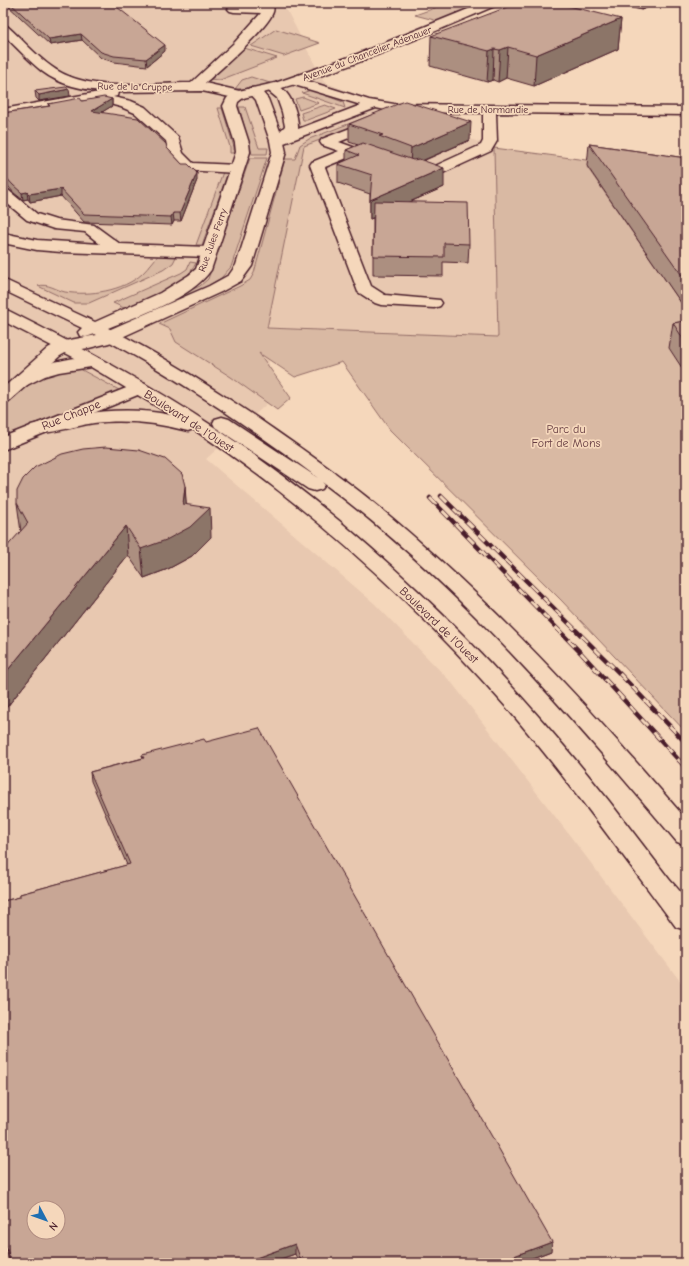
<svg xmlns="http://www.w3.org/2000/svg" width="689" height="1266" font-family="'Comic Neue',sans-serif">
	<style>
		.built { fill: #e8c8b0; fill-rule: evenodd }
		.green { fill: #d9b9a3; stroke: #926c67 }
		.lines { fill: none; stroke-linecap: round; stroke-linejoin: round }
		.minor-casing { stroke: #4a1f2b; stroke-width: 3 }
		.major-casing { stroke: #4a1f2b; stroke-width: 3 }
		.minor { fill: #f5d7bb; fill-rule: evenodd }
		.major { fill: #f5d7bb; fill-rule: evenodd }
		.rail-casing { stroke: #4a1f2b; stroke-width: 4.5 }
		.rail { stroke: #f5d7bb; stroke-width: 3; stroke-dasharray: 9; stroke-linecap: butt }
		.wall { fill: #ac8f80; stroke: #4a1f2b }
		.shaded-wall { fill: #8c7468; stroke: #4a1f2b }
		.building { fill: #c8a695; stroke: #4a1f2b; fill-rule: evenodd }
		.labels { text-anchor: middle; stroke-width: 3.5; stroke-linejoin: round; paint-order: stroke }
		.far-street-label { font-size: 10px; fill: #4a1f2b; stroke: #f5d7bb }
		.street-label { font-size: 12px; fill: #4a1f2b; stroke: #f5d7bb }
		.park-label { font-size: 12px; fill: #673e43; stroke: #f5d7bb }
	</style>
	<rect width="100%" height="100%" fill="#f5d7bb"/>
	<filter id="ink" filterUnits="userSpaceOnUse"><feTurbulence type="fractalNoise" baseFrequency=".025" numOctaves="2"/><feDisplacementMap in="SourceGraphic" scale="8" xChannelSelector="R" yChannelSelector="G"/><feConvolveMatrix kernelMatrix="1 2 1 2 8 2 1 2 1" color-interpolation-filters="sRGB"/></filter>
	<g filter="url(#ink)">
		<path class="built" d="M 3,3 L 283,3 L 324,82 L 494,148 L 498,337 L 267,328 L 271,400 L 206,459 L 375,604 L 452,683 L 584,854 L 686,989 L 686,1263 L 3,1263 ZM 34,1208 L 58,1208 L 58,1232 L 34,1232 Z"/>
		<g class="green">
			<polygon points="449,3 484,3 438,21 415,15"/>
			<polygon points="276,29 320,43 284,56 251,46"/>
			<polygon points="241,47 277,58 220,80 208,79"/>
			<polygon points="251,77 273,84 257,88 235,89 242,80"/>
			<polygon points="311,90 343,102 345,108 302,93"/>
			<polygon points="303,97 319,103 299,110 295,99"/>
			<polygon points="325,105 336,109 307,120 303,120 301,113"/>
			<polygon points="239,107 245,107 259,148 268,148 267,154 252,154"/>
			<polygon points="218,108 222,108 234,147 234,153 230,153 230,147"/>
			<polygon points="374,114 365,123 304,146 267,328 498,337 494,148 686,173 587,167 686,310 686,346 684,371 686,372 686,732 561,600 390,430 342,362 295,377 259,353 291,398 277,410 231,377 176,342 170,329 159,324 240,286 250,280 254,273 285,159 295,159 300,145 309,139"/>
			<polygon points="250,158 267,158 231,267 221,278 206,287 148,314 144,312 200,286 208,279"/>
			<polygon points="223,172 228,172 202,245 196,245"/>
			<path d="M 161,252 L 178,253 L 173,263 L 163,270 L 89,303 L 74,303 L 38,286 C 48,283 56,290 65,292 C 90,296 123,291 142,274 C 149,267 155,259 161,252 Z"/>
			<path d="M 190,262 L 196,263 C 184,288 148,297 124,308 L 113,303 L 181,273 L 187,269 Z"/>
			<path d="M 80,369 L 119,390 L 3,440 L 3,406 C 30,380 41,371 80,369 Z"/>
		</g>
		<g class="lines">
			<defs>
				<g id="minor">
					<path d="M 262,3 L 274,3 C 273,6 274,10 273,12 C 268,28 219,71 205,83 L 244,92 L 245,95 L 244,98 L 239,99 L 202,91 L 118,92 L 117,96 L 113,97 L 131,101 L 145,107 L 178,137 L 183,153 L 193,163 L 237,165 L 242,166 L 244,169 L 242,172 L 237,173 L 184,170 L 169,154 L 166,141 L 135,113 L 121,107 L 98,101 L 3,117 L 3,109 L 105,91 C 84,90 60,85 43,72 C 29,61 16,47 3,34 L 3,24 L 7,26 C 22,39 36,56 52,67 C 89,94 149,83 191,83 L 235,42 L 261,13 L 234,12 L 230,11 L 228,9 L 230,7 L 262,6 Z"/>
					<path d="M 295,77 L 369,100 L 394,104 L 686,107 L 686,115 L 496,113 L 497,141 L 491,151 L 443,173 L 414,177 L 409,176 L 407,173 L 409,170 L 435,166 L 481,145 L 483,141 L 483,113 L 394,112 L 376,108 L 284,143 L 286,152 L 252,266 L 241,281 L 221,292 L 109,343 L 89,348 L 69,351 L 60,356 L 9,401 L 3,402 L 3,388 L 48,348 L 59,342 L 97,335 L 209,286 L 229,275 L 236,265 L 272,152 L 270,141 L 256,100 L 248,91 L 249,88 L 259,88 L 268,99 L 280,131 L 285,126 L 282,112 L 277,98 L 265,88 L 267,85 C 287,80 299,112 298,129 L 361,105 L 291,84 L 289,81 L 291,78 Z"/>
					<polygon points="376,118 381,119 383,122 381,125 339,142 381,157 383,160 381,163 376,164 352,156 325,167 371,286 385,295 440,300 442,303 440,306 434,308 381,305 375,303 358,292 310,165 312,162 339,151 322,145 320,142 322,139"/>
					<polygon points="3,189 8,190 37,214 56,220 94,225 120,244 209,247 214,249 217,252 214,255 209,257 61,252 37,250 3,243 3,233 37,240 100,244 85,232 54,229 27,220 3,200"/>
					<polygon points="139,383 145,384 148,388 145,392 3,450 3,437"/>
				</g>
				<g id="major">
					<path d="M 483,3 L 499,3 L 497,5 C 414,40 331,78 243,98 L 238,102 L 237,106 L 249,143 L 250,152 L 211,270 C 191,299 140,315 108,328 C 160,354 208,385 256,417 C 296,445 336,472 374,503 C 489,597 589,707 686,819 L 686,845 L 677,842 C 569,714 458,583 322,482 L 325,485 L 322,489 L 315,491 L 308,489 L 215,427 L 213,423 L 215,419 L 222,417 L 229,419 L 318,478 C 247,425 173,375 95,334 L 86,337 L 80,336 L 78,332 L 82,328 L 3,290 L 3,279 L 95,322 L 160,293 L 189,275 L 196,269 L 236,152 L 235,143 L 223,106 L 227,98 L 234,92 L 275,83 L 355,55 Z"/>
					<path d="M 3,310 L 9,311 C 79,346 148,383 214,427 C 365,528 496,658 609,801 C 629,827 649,853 669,879 C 674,885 684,894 686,902 C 688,910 686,921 686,930 L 676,927 C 621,853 567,778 507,708 C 415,603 309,506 193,429 L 188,431 C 157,423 127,419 94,423 C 79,425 44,436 31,433 L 29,429 L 31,425 C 77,413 124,405 171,415 L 91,367 L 59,372 L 45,376 L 27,385 L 21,386 L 15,385 L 12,381 C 22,367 58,361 75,358 L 3,321 Z"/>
				</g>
			</defs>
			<use href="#minor" class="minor-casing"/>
			<use href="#major" class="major-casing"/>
			<use href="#minor" class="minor"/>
			<use href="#major" class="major"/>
			<defs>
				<g id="rail">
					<polyline points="441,496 619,673 686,743"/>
					<polyline points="430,498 581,653 686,768"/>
				</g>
			</defs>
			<use href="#rail" class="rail-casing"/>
			<use href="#rail" class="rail"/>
		</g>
		<g class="wall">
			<polygon points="5,3 112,3 165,51 147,66 114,62 101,58 82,40 50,45"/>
			<polygon points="613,3 658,3 641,10"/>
			<polygon points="621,19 618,49 534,86 506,78 498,82 493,80 487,82 430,66 431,36"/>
			<polygon points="35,91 70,96 39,101 36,98"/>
			<polygon points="112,99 112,106 102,112 167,148 197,180 181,221 174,221 172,225 84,222 61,196 30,202 28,199 23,200 14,193 3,180 3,113 49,106 48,104 82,101"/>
			<polygon points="349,124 470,140 423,161 444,187 410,202 469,244 468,263 443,262 443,276 373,275 373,218 370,219 370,194 338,183 338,164 346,160 346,150 358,145 349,142"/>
			<polygon points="589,144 686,158 686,310 587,166"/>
			<polygon points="686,321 686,372 684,371 669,348 673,323"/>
			<polygon points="185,486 186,505 211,537 192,556 168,569 144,578 128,555 3,712 3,551 21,532 17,503"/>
			<polygon points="142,755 551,1251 519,1263 299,1263 295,1254 269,1263 10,1263 3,1238 3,901 20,897 20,894 127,865 91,781 90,772 143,758"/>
		</g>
		<g class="shaded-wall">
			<polygon points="642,3 658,3 641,10"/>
			<polygon points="621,19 618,49 534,86 536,55"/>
			<polygon points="81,34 82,40 50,45 49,39"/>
			<polygon points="165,45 165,51 147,66 146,59"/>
			<polygon points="508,47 506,78 498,82 500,50"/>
			<polygon points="494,49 493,80 487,82 489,51"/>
			<polygon points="69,89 70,96 39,101 39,95"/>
			<polygon points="112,99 112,106 92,118 92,111"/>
			<polygon points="471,122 470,140 410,166 411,148"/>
			<polygon points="444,168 444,187 370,219 370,200"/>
			<polygon points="197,173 197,180 181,221 180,213"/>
			<polygon points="61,189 61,196 30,202 29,194"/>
			<polygon points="27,192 28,199 23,200 22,193"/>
			<polygon points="173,213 174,221 172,225 171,217"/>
			<polygon points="185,486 187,515 210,508 211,537 192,556 168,569 144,578 141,549 183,504"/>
			<polygon points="126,526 128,555 3,712 3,676"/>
			<polygon points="552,1242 551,1251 519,1263 495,1263"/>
			<polygon points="295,1244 295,1254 269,1263 242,1263"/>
		</g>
		<g class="building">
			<polygon points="10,3 112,3 165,45 146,59 114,56 101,52 81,34 49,39"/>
			<polygon points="518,3 557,3 621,19 536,55 508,47 500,50 494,49 489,51 431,36"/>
			<polygon points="66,87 69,89 39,95 35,91"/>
			<polygon points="104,97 112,99 92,111 138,118 166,144 167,148 182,164 188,164 197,173 180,213 173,213 171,217 84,214 61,189 29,194 27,192 22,193 13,185 3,174 3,113 50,106 48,104 80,98 82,101"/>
			<polygon points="405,101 471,122 411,148 379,136 383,135 349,124"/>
			<polygon points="363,143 413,160 419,159 444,168 370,200 372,175 338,164 359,155 346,150"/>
			<polygon points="589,144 686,158 686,281"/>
			<polygon points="374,201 468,203 469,244 444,243 444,257 373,256"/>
			<polygon points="686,321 686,343 673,323"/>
			<polygon points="106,447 139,450 165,459 182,474 185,486 183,504 210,508 190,527 166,540 141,549 126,526 3,676 3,551 28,523 17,503 17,491 23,479 35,467 62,454 83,449"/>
			<path d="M 259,728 L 552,1242 L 495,1263 L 302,1263 L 295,1244 L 242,1263 L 11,1263 L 3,1235 L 3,901 L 20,897 L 20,894 L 130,864 L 90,772 L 144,758 L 142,755 L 204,739 L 206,742 ZM 34,1208 L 58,1208 L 58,1232 L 34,1232 Z"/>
		</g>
	</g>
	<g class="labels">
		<g class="far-street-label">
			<text transform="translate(367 53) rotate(-21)" y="4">Avenue du Chancelier Adenauer</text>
			<text transform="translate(135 86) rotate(1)" y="4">Rue de la Cruppe</text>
			<text x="488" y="113">Rue de Normandie</text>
			<text transform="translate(212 240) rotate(-70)" y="4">Rue Jules Ferry</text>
		</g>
		<g class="street-label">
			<text transform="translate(71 415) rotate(-22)" y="4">Rue Chappe</text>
			<text transform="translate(189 421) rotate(33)" y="4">Boulevard de l'Ouest</text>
			<text transform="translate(439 625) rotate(44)" y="4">Boulevard de l'Ouest</text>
		</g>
		<g class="park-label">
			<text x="566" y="433">Parc du<tspan x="566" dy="14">Fort de Mons</tspan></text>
		</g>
	</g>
	<rect width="689" height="1266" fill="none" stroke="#f5d7bb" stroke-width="16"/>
	<rect x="8" y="8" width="673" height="1250" fill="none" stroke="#4a1f2b" stroke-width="1.5" filter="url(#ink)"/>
	<g transform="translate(46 1220) rotate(131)"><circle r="19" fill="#f5d7bb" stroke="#b18d81"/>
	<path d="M0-3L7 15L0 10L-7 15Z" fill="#1f6fb2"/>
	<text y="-6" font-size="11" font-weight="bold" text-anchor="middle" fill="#4a1f2b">N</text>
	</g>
</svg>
